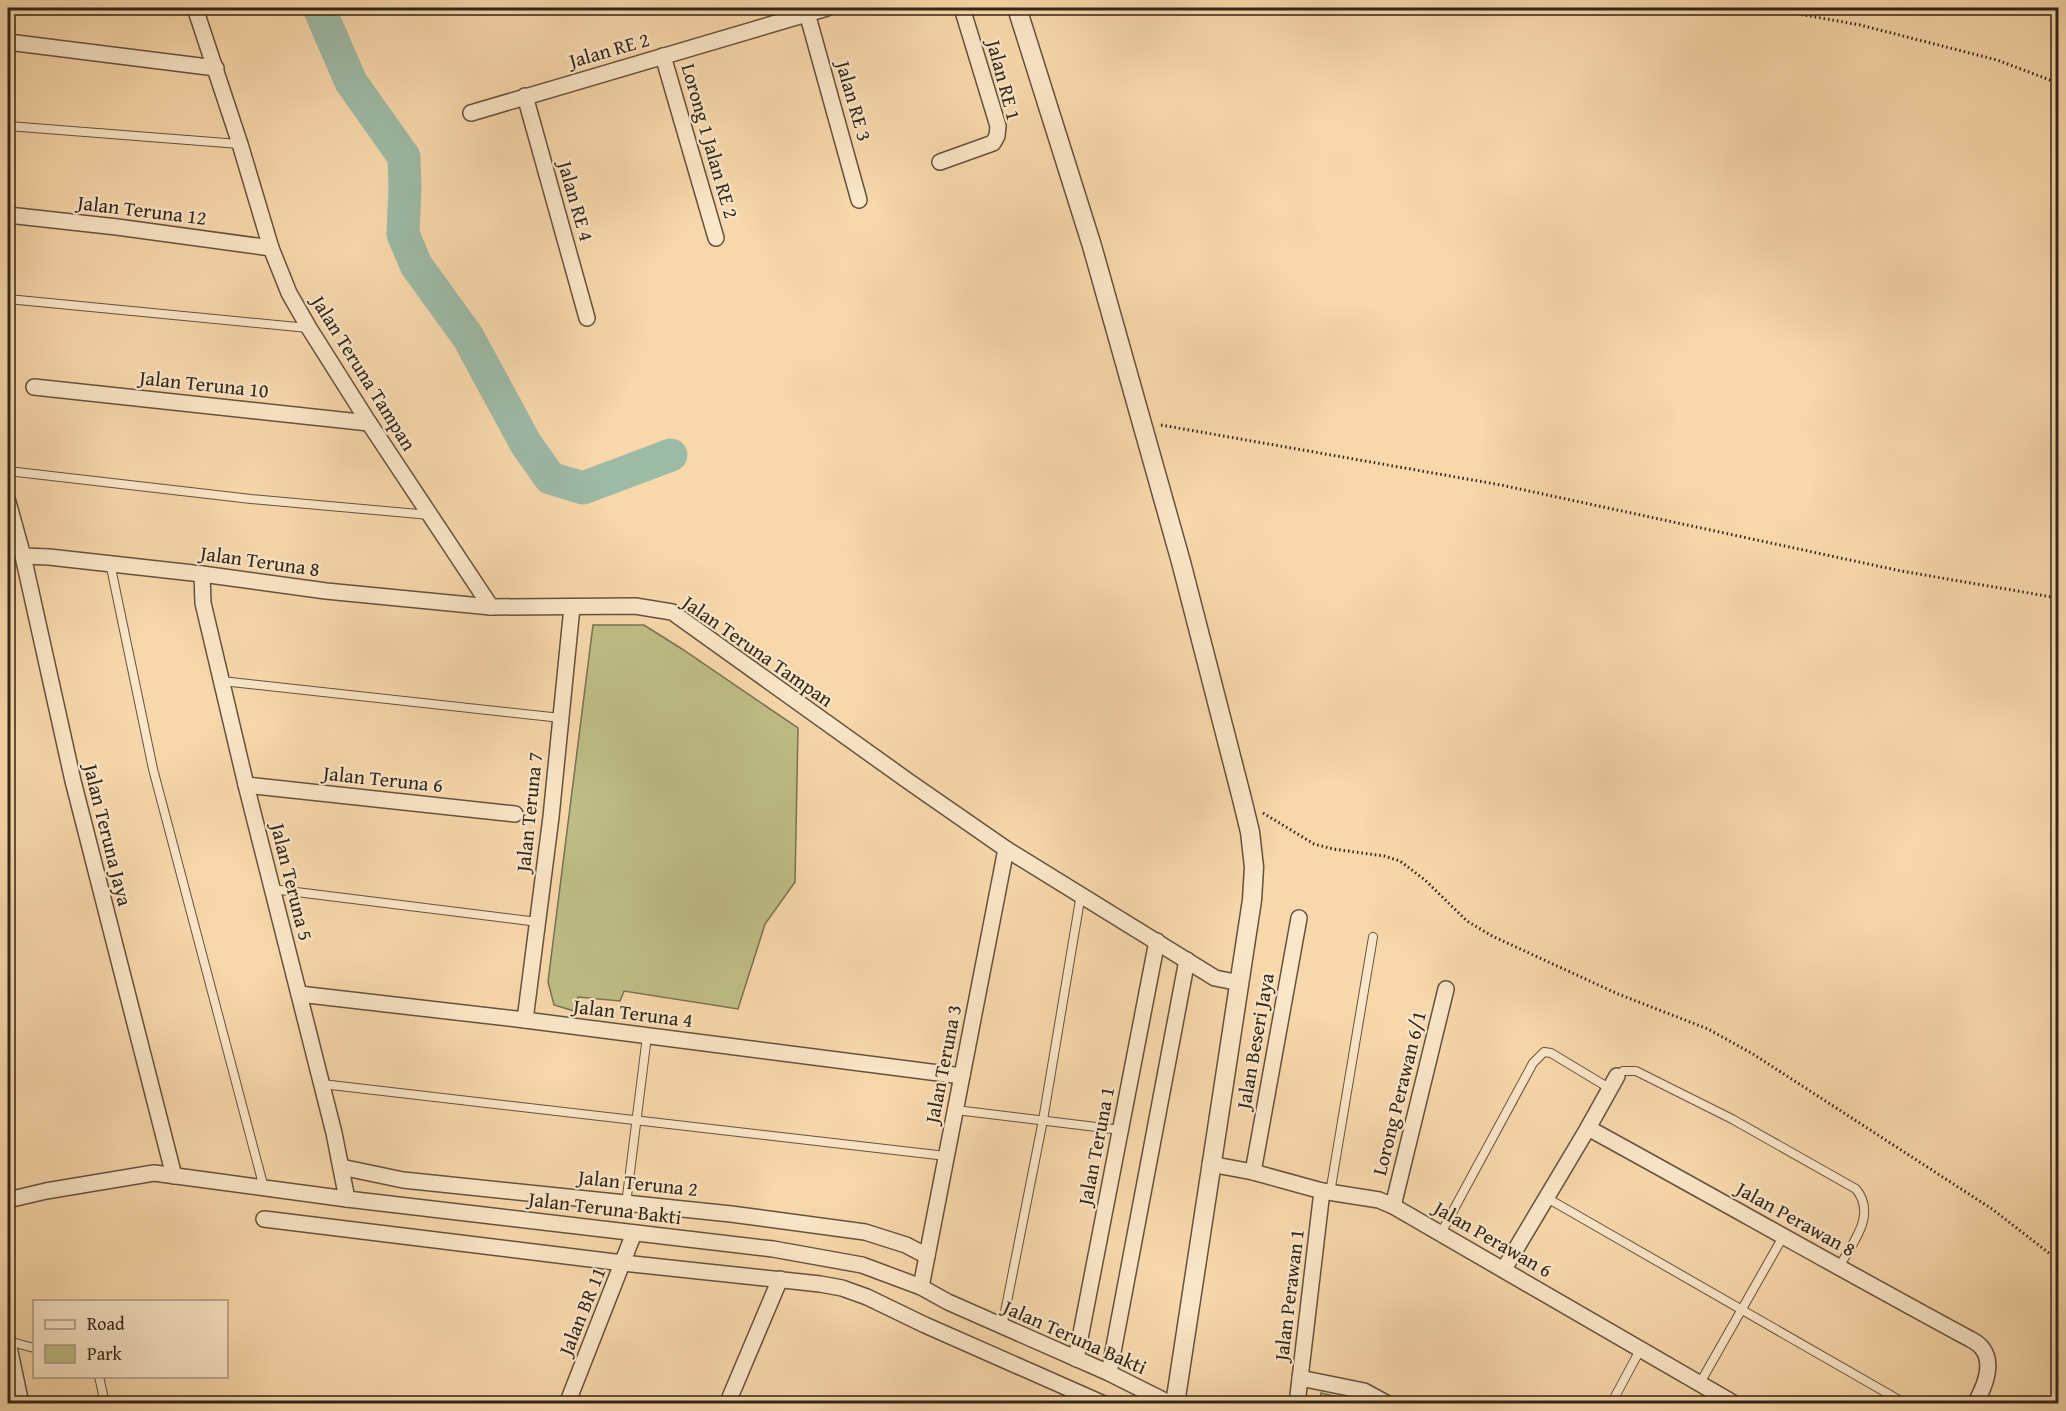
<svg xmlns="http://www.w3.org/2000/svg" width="2066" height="1411" font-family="'Gentium Book Plus',serif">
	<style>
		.green { fill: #bfbe87; stroke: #787250; stroke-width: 1.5 }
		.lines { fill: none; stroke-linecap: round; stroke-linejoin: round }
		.river { stroke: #9dbaa7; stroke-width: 33 }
		.service-casing { stroke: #64523d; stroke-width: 10 }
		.minor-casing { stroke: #64523d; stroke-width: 18 }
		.tertiary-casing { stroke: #64523d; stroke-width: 21 }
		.path { stroke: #322518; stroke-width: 3; stroke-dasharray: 1.5 3; stroke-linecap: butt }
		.service { stroke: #fae6c8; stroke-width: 8 }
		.minor { stroke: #fae6c8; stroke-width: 15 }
		.tertiary { stroke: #fae6c8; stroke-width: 18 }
		.labels { text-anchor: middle; stroke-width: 4.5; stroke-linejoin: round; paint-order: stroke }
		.street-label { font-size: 20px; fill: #322518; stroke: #fae6c8 }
	</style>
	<rect width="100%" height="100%" fill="#f8d8ab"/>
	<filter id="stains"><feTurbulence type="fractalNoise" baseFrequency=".00333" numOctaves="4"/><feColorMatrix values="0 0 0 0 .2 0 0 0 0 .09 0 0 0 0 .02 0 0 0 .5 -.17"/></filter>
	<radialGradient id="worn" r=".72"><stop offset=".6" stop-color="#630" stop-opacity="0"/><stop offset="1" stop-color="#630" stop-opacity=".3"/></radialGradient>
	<g class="green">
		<polygon points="593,625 644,625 682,649 798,728 795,882 765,924 738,1009 624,991 620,1001 578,997 574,1011 554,1005 548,982"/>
		<polygon points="1321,1393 1359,1402 1362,1403 1319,1403"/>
	</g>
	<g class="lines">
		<polyline class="river" points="319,8 351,82 404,157 405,188 403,234 416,265 468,337 526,444 550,478 583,488 671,455"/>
		<defs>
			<g id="service">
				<polyline points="8,126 239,144"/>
				<polyline points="8,299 308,328"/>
				<polyline points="8,471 251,499 430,515"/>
				<polyline points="110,563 153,769 264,1188"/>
				<polyline points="222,681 561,718"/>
				<polyline points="272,889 538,922"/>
				<path d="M 1617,1076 L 1623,1071 L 1636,1071 L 1732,1119 L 1856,1189 C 1877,1215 1853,1242 1839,1267"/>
				<polyline points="322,1084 946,1156"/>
				<polyline points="956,1110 1121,1130"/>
				<polyline points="1330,1193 1373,937"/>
				<polyline points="1547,1198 1906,1404"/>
				<polyline points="626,1204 647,1036"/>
				<polyline points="1441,1233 1533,1063 1544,1052 1551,1053 1609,1088"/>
				<polyline points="1002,1327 1043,1120 1081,894"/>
				<polyline points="8,1341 34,1348"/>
				<polyline points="99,1376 105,1404"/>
				<polyline points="1700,1383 1784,1235"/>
				<polyline points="1611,1404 1640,1350"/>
			</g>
			<g id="minor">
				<polyline points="195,8 240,144 271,248 289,293 309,328 369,423 491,607 635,606 672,612 908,781 1006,849 1215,978 1240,983"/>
				<polyline points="807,13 859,200"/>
				<polyline points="8,42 216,68"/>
				<polyline points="663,56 716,238"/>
				<polyline points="525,96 587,318"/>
				<polyline points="471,113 827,8"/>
				<polyline points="940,162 993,143 997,136 998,126 962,8"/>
				<polyline points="8,215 117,227 271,248"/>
				<polyline points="34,387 369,423"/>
				<polyline points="8,502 23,556 73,781 174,1176"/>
				<polyline points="23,556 49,557 202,574 326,591 491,607"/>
				<polyline points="202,574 203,603 246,785 334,1133 347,1199"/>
				<polyline points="246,785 515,814"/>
				<polyline points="299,994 525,1020 962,1076"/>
				<polyline points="525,1020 551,817 572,607"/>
				<path d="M 1588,1128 C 1716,1198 1842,1270 1970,1339 C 1974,1341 1979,1344 1982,1348 C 1995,1364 1984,1388 1975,1404"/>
				<polyline points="1210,1164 1253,1172 1322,1191 1379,1200 1393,1206 1735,1404"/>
				<polyline points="341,1167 403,1180 731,1214 865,1232 906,1245 927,1256"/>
				<polyline points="1253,1172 1299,918"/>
				<polyline points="8,1200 46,1191 154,1173 347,1199 773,1249 862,1265 921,1287 948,1302 1109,1373 1171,1404"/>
				<polyline points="1393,1206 1446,989"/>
				<polyline points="264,1219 623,1263 820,1284 842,1288 867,1297 925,1325 1104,1404"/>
				<polyline points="1504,1269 1588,1128 1617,1076"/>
				<polyline points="921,1287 1006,849"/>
				<polyline points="8,1342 21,1404"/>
				<polyline points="1076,1359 1157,941"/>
				<polyline points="1109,1373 1187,960"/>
				<polyline points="1300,1378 1364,1391 1388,1404"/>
				<polyline points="728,1402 780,1279"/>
				<polyline points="567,1404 634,1233"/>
				<polyline points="1297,1404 1322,1191"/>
			</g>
			<polyline id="tertiary" points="1017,8 1092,246 1181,562 1242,799 1250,832 1254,867 1252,900 1175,1404"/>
		</defs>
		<use href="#service" class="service-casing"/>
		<use href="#minor" class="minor-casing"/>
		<use href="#tertiary" class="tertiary-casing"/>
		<g class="path">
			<polyline points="1766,8 1860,25 1997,60 2058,83"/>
			<polyline points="1161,425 1501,485 1901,571 2058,598"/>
			<polyline points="1263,813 1314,844 1333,849 1384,856 1400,861 1425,880 1467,921 1492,936 1618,994 1708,1029 1753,1054 1992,1209 2058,1260"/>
		</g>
		<use href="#service" class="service"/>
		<use href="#minor" class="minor"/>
		<use href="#tertiary" class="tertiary"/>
	</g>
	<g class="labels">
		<g class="street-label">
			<text transform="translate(609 50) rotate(-16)" y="7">Jalan RE 2</text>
			<text transform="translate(1004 80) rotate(75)" y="7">Jalan RE 1</text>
			<text transform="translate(854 101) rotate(74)" y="7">Jalan RE 3</text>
			<text transform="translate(710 141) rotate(74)" y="7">Lorong 1 Jalan RE 2</text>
			<text transform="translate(576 201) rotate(74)" y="7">Jalan RE 4</text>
			<text transform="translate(142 210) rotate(7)" y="7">Jalan Teruna 12</text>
			<text transform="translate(364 373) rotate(58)" y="7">Jalan Teruna Tampan</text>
			<text transform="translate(204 384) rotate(6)" y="7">Jalan Teruna 10</text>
			<text transform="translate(260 561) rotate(8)" y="7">Jalan Teruna 8</text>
			<text transform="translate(758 651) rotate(35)" y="7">Jalan Teruna Tampan</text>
			<text transform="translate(383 779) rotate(6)" y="7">Jalan Teruna 6</text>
			<text transform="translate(529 812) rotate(-84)" y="7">Jalan Teruna 7</text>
			<text transform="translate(108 835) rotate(76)" y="7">Jalan Teruna Jaya</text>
			<text transform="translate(292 882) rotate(76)" y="7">Jalan Teruna 5</text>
			<text transform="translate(633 1013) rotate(7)" y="7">Jalan Teruna 4</text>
			<text transform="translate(1255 1041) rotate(-80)" y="7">Jalan Beseri Jaya</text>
			<text transform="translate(943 1064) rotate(-79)" y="7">Jalan Teruna 3</text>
			<text transform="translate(1399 1093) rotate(-76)" y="7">Lorong Perawan 6/1</text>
			<text transform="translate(1096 1146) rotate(-79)" y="7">Jalan Teruna 1</text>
			<text transform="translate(638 1183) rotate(6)" y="7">Jalan Teruna 2</text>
			<text transform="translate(605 1208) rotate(7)" y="7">Jalan Teruna Bakti</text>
			<text transform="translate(1796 1219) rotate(29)" y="7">Jalan Perawan 8</text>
			<text transform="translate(1493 1239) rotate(30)" y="7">Jalan Perawan 6</text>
			<text transform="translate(1289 1295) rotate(-83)" y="7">Jalan Perawan 1</text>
			<text transform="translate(582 1311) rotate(-68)" y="7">Jalan BR 11</text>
			<text transform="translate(1075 1337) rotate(24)" y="7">Jalan Teruna Bakti</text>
		</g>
	</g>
	<rect width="2066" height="1411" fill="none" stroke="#f8d8ab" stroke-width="30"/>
	<rect x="9" y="9" width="2048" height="1393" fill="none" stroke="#322518" stroke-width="3"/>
	<rect x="15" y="15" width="2036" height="1381" fill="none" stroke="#322518" stroke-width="1.5"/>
	<rect x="33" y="1300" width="195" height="78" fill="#fae6c8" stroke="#aa9982" stroke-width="1.5"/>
	<rect x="45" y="1320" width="30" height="9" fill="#fae6c8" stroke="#aa9982" stroke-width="1.5"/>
	<text x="87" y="1330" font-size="18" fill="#322518">Road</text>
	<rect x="45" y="1345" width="30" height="18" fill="#bfbe87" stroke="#aa9982" stroke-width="1.5"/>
	<text x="87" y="1360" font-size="18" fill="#322518">Park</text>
	<rect width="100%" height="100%" filter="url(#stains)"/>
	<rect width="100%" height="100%" fill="url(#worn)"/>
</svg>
